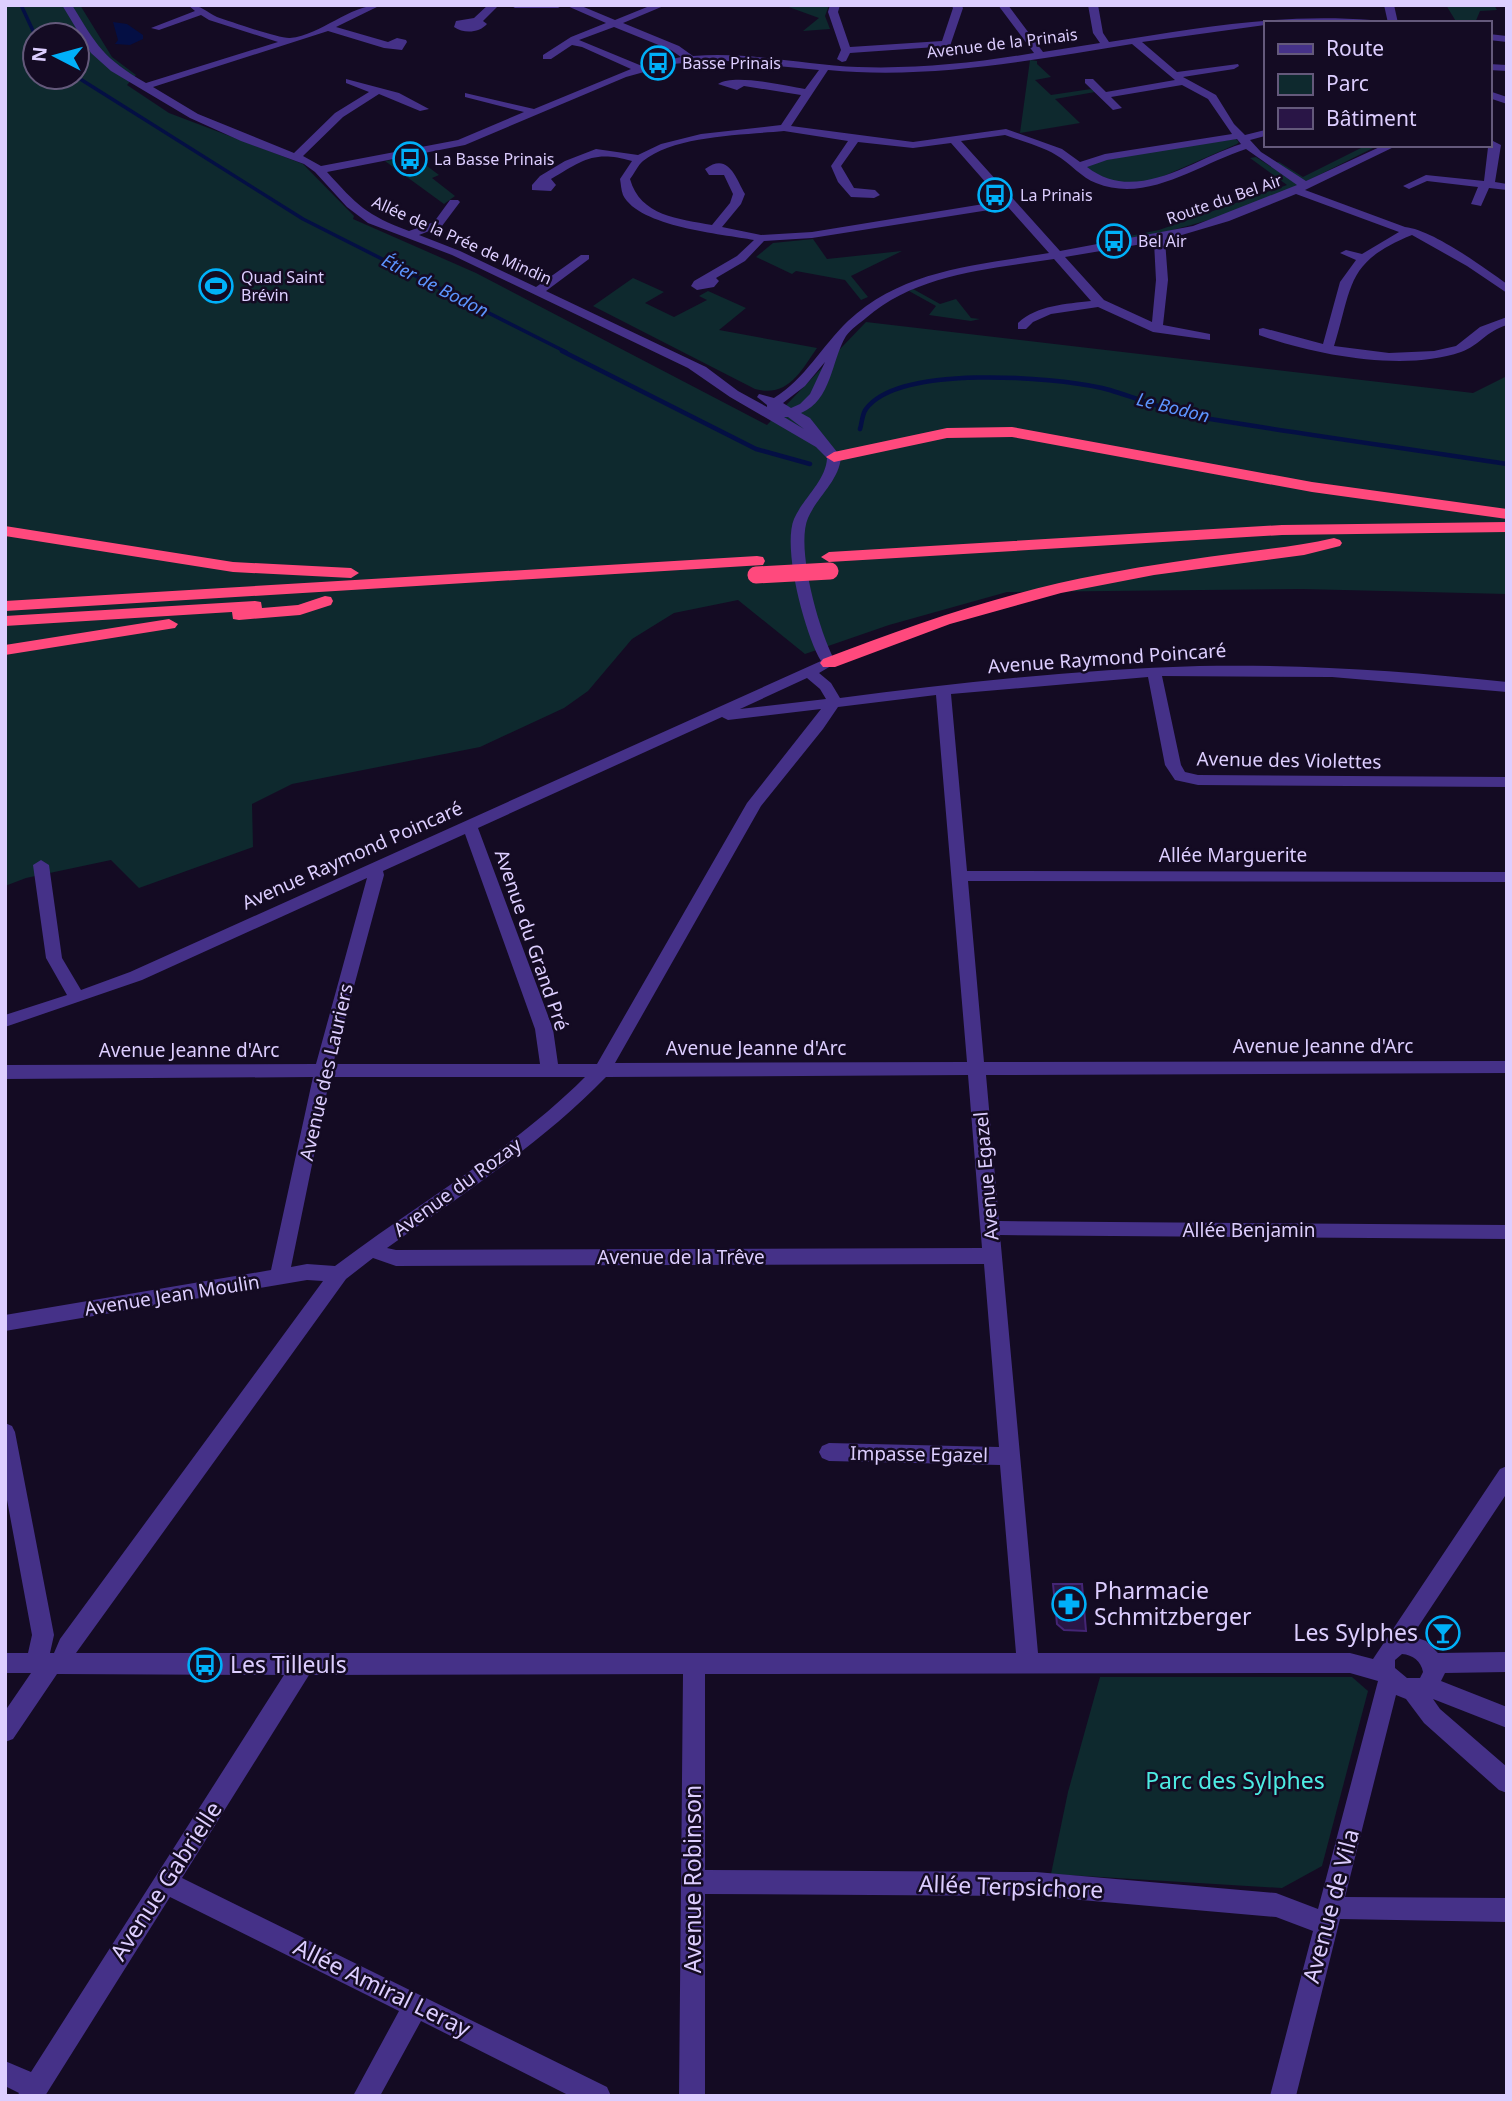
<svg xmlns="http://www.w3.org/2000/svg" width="1512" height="2101" font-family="'Noto Sans',sans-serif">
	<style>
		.green { fill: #0e292e; fill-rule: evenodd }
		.water { fill: #040f44 }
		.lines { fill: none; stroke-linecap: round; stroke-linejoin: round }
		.stream-far1 { stroke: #040f44; stroke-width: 3.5 }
		.stream { stroke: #040f44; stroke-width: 4.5 }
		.building { fill: #291546; stroke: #442575; stroke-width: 2 }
		.minor { fill: #453188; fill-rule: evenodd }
		.highway { fill: #ff497d; fill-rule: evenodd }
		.highway-bridge { stroke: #ff497d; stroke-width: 17 }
		.labels { text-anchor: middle; stroke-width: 5; stroke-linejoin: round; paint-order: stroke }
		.far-street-label { font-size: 16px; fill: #ddceff; stroke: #140b23 }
		.far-poi-label { font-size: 16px; fill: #ddceff; stroke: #140b23; text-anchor: start }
		.far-water-label { font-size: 18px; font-style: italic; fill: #5c94ff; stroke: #140b23 }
		.street-label { font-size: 19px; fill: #ddceff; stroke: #140b23 }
		.near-poi-label { font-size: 23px; fill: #ddceff; stroke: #140b23; text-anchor: start }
		.near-park-label { font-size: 23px; fill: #4dece3; stroke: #140b23 }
		.near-street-label { font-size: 23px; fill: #ddceff; stroke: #140b23 }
	</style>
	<rect width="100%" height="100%" fill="#140b23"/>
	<g class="green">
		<path d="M 5,5 L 80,5 L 112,57 L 136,75 L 127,85 L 169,113 L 303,164 L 354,216 L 353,219 L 476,273 L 767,425 L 866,322 L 1473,393 L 1507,376 L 1507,594 L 1302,589 L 1007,592 L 889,625 L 805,654 L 738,600 L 674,613 L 632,639 L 588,691 L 564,708 L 480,747 L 292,784 L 252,804 L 253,847 L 139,888 L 111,860 L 26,878 L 5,886 ZM 35,35 L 77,35 L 77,77 L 35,77 Z"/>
		<polygon points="829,5 825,16 830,29 803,31 819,18 786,6"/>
		<polygon points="1446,5 1494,5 1497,10 1480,11 1475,23 1457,23"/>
		<polygon points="1030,60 1037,61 1037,64 1051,77 1035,80 1051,95 1091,89 1095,92 1055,99 1080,123 1020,133"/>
		<polygon points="1236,139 1239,142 1237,144 1150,182 1109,182 1083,165 1144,152"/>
		<polygon points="1367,145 1379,145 1307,181 1300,180 1273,163 1279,162 1303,177"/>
		<polygon points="415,157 439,175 432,178 455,196 444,204 385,161"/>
		<path d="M 1256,157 L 1299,185 C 1239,214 1172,233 1106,243 L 1105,241 L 1159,230 L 1287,185 L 1250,158 Z"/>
		<polygon points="813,239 827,259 902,251 851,276 868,297 861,300 845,280 796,271 792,274 756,257 773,243"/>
		<path d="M 633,278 L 664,292 L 645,303 L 674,317 L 707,300 L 699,296 L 708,291 L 746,308 L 719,330 L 817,348 C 801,371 788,398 755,389 L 593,306 Z"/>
		<polygon points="913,289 940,304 956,299 971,318 980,319 971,321 929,315 936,306 909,291"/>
		<polygon points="1100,1677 1352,1677 1368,1691 1322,1866 1282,1888 1051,1874 1068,1792"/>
	</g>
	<polygon class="water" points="113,22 127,24 143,35 143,39 130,45 115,44 118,40"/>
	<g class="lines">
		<g class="stream-far1">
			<polyline points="21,5 35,35"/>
			<polyline points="77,77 303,219 566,352"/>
		</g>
		<g class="stream">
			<polyline points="562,351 756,449 810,464"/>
			<path d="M 860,429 C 862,423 862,414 866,409 C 899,364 1052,377 1102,388 C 1134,396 1165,411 1198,417 C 1301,434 1404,448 1507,464"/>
		</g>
	</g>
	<polygon class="building" points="1053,1584 1082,1584 1086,1631 1064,1630 1057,1624"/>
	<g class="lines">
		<g class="minor">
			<path d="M 62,5 L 72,5 C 97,46 103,58 146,83 L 278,42 L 209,20 L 201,15 L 159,30 L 151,28 L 195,11 L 188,5 C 202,5 206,12 217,17 C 229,21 280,39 290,38 C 322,35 348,5 381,5 L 336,27 L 388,42 L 397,38 L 406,40 L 407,42 L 402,50 L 384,48 L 328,31 L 153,87 L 198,114 L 294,153 L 335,113 L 369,92 L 346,83 L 346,79 L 399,93 L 429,109 L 420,111 L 379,94 L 343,117 L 303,156 L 321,166 L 458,140 L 524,112 L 465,97 L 465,93 L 534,109 L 631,69 L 582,47 L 572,45 L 551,59 L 543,59 L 543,55 L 571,37 L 606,23 L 565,5 L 579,5 L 615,20 L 652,5 L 666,5 L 623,23 L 679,46 L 693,56 C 748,51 803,65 858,67 C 917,69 975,63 1034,53 L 998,5 L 1008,5 L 1043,52 L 1100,43 L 1093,33 L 1088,5 L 1098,5 L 1103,33 L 1109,42 C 1199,28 1279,13 1371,20 L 1376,23 L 1265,23 L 1265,25 L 1142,42 L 1177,72 L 1238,64 L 1239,66 L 1234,69 L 1183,77 L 1216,95 L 1234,124 L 1245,135 L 1265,130 L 1265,136 L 1250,140 L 1261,152 L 1306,181 L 1384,145 L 1398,145 L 1305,190 L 1405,227 C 1433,230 1483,267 1507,284 L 1507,293 L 1467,266 L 1412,235 C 1345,262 1353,286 1334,346 L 1389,353 L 1434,351 L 1456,346 L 1480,327 L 1507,317 L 1507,325 C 1486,331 1479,346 1461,352 C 1404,372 1315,355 1259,335 L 1259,329 L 1263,328 L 1323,344 L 1340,282 L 1356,260 L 1340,253 L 1346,250 L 1362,254 L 1399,232 L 1296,194 L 1229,221 L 1165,240 L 1168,280 L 1163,325 L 1210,334 L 1210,340 L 1153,332 L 1098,307 L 1051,314 L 1033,322 L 1026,329 L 1018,329 L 1018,323 C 1037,305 1066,304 1091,301 L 1054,259 C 990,269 918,273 866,318 C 860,323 851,329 846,336 C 831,361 832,400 801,413 L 810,418 L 841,457 C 839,481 817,497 808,518 C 795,548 820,635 836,663 L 819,673 L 831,683 L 840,698 C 959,683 1079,669 1199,666 C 1302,664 1405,671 1507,682 L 1507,692 L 1332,677 L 1162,676 L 1181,765 L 1185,772 L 1198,775 L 1507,777 L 1507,787 L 1198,785 L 1175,780 L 1165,765 L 1148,677 L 951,694 L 967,871 L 1507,872 L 1507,882 L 968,881 L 984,1062 L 1507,1061 L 1507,1073 L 986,1075 L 999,1221 L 1507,1225 L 1507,1239 L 1000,1235 L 1038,1653 L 1350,1653 L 1373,1659 L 1500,1469 L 1507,1466 L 1507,1493 L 1412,1636 L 1426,1641 L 1438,1653 L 1507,1652 L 1507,1672 L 1445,1673 L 1441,1681 L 1507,1707 L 1507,1728 L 1433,1699 L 1440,1709 L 1507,1767 L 1507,1793 L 1499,1790 L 1424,1723 L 1406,1699 L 1396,1695 L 1345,1897 L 1507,1898 L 1507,1922 L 1340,1919 L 1296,2096 L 1270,2096 L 1313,1931 L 1276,1917 L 1036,1896 L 705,1894 L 705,2096 L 679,2096 L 683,1674 L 309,1675 L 182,1878 L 607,2087 L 611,2096 L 570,2096 L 421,2021 L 380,2096 L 353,2096 L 399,2011 L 170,1897 L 45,2096 L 17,2096 L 19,2093 L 5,2086 L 5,2061 L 31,2072 L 284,1675 L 57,1674 L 13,1739 L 5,1742 L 5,1711 L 31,1673 L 5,1673 L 5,1653 L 28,1653 L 32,1635 L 5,1489 L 5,1423 L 12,1426 L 15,1432 L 54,1635 L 50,1653 L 54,1653 L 60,1639 L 323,1281 L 307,1280 L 5,1331 L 5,1315 L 271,1270 L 313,1077 L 5,1079 L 5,1065 L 316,1064 L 367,878 L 142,980 L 5,1027 L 5,1015 L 67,995 L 46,958 L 33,865 L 41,860 L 49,865 L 62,958 L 81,990 L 130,972 L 821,661 C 805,634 782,548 794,519 C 803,498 826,481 827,458 L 816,447 L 730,397 L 688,368 L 452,255 L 368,223 L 347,207 L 315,172 L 304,164 L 241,141 L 190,118 L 111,71 L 91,53 ZM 614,27 L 671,50 L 681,57 L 642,66 L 579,40 ZM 1132,44 L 1175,80 L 1106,92 L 1093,79 L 1085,79 L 1085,83 L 1113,110 L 1122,108 L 1111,97 L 1182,85 L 1208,99 L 1232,134 L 1105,154 L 1080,162 L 1062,149 L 1006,129 L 913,142 L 791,126 L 828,70 C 931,80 1032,60 1132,44 ZM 717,60 L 819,70 L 805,89 C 785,86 734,73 718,84 L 737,90 L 744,86 L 801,95 L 781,125 L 701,134 L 661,144 L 638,155 L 596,149 L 565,161 L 540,176 L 532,185 L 532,190 L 551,191 L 556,185 L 551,179 C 583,160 594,150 632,161 L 620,179 C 621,184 621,190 623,195 C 639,227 722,234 754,240 L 737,256 L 694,281 L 691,286 L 697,290 L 714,287 L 719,281 L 716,278 L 745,261 L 764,241 L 812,238 L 1008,207 L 1049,253 C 978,265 903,269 848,321 C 822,346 805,379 774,398 L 759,394 L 757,397 L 767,405 L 767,407 L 738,391 L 706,367 L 546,291 L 589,259 L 589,255 L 581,255 L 536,287 L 460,251 L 419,235 L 442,226 L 460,202 L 458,200 L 450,200 L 434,222 L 409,231 C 366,215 357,205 327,172 L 465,145 L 626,77 L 673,64 ZM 784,131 L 848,141 L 831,166 L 838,182 L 851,197 L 874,198 L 880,195 L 875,190 L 854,188 L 841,166 L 858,142 L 913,148 L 951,143 L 1002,201 L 812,232 L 761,235 L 722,227 L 741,204 L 745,194 C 735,176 728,152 705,169 L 709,175 L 724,175 L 733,194 L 730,203 L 712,225 C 679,219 640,216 630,179 C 634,174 638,165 643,161 C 675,135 744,135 784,131 ZM 1005,135 C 1021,141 1041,146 1056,155 C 1070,163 1082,178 1096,183 C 1147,204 1199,164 1246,149 L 1297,185 L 1193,226 L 1060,251 L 961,141 ZM 1237,139 L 1241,144 C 1191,160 1136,205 1087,167 L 1107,160 ZM 1154,242 L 1156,280 L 1152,322 L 1104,300 L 1065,257 ZM 825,362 L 810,394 L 800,404 L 791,408 L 783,403 L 805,386 ZM 784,417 L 788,417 L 804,429 ZM 807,678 L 820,689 L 826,699 L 740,709 ZM 936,695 L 967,1062 L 615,1063 L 761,806 L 823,729 L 838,707 ZM 821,709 L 747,803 L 597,1064 L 558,1064 L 553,1029 L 478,828 L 722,717 L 728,720 ZM 465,834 L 535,1029 L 540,1064 L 333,1064 L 384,875 L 383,871 ZM 968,1075 L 982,1248 L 396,1250 L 387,1248 C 463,1194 541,1144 606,1077 ZM 330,1077 L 585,1077 C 511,1151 418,1203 335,1266 L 307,1264 L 291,1267 ZM 373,1258 L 396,1266 L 984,1264 L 999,1447 L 829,1443 L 822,1446 L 819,1452 L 822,1458 L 829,1461 L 1000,1465 L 1016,1653 L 76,1653 L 346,1279 ZM 1402,1654 C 1413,1655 1421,1661 1423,1672 L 1420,1678 L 1407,1678 L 1395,1668 L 1395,1660 ZM 1350,1673 L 1378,1681 L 1318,1909 L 1276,1893 L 1036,1872 L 705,1870 L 705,1674 Z"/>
			<path d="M 488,5 L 499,5 L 483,21 L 487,24 C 479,33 464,34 454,27 L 456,21 L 474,18 Z"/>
			<polygon points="510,5 563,5 558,8 515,8"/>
			<polygon points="830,5 840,5 838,12 850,47 942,41 953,8 951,5 961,5 963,8 950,46 850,53 846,61 842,62 837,59 841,50 828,12"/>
			<polygon points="1384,5 1394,5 1398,23 1388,23"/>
			<polygon points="1489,34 1507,36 1507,42 1489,40"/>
			<polygon points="1489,64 1507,65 1507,71 1489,70"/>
			<polygon points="1489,91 1507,97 1507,104 1489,98"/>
			<polygon points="1489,139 1501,145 1495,182 1507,184 1507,190 1489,188 1481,206 1471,204 1478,187 1427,181 1409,189 1403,186 1426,175 1484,181"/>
		</g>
		<g class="highway">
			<polygon points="1012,427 1312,482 1507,509 1507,519 1312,492 1012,437 947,438 834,462 826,457 834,452 947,428"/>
			<polygon points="1507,522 1507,532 1282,535 829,562 821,557 829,552 1282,525"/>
			<polygon points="5,526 233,562 351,568 359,573 351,578 233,572 5,536"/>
			<path d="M 1334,538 L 1340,540 L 1342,543 L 1340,546 L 1304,555 L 1154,575 L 1061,593 L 950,624 L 835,667 L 823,667 L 820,663 L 823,659 C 914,624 1006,592 1103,574 C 1150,565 1197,558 1245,552 C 1275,548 1304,545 1334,538 Z"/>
			<polygon points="757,556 763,557 765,561 763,565 5,611 5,601"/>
			<polygon points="325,596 331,597 333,601 331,605 300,615 239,620 233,619 232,612 5,626 5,616 255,601 261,602 262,608 298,605"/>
			<polygon points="169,619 178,624 175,628 5,655 5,645"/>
		</g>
		<polyline class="highway-bridge" points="756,575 830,571"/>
	</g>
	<defs>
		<symbol id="bus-ring" viewBox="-11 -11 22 22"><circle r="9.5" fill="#140b23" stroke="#00b0f9" stroke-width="1.5"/><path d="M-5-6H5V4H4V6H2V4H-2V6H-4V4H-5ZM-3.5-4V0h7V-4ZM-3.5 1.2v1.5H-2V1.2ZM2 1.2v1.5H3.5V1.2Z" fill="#00b0f9"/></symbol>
		<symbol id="stadium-ring" viewBox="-11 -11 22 22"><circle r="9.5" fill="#140b23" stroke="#00b0f9" stroke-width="1.5"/><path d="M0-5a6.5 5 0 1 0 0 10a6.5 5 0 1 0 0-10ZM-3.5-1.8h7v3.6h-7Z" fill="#00b0f9"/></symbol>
		<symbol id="pharmacy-ring" viewBox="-11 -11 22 22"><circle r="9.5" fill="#140b23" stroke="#00b0f9" stroke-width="1.5"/><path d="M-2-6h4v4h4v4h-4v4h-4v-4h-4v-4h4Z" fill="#00b0f9"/></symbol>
		<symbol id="bar-ring" viewBox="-11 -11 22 22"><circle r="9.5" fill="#140b23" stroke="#00b0f9" stroke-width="1.5"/><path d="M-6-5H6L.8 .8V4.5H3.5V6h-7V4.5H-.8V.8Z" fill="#00b0f9"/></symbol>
	</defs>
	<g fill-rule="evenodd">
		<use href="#bus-ring" x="639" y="44" width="38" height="38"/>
		<use href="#bus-ring" x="391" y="140" width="38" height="38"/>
		<use href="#bus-ring" x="976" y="176" width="38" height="38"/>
		<use href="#bus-ring" x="1095" y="222" width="38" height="38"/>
		<use href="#stadium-ring" x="197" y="267" width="38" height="38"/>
		<use href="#pharmacy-ring" x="1050" y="1585" width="38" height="38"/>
		<use href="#bar-ring" x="1424" y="1614" width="38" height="38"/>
		<use href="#bus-ring" x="186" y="1646" width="38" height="38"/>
	</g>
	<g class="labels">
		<g class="far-street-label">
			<text transform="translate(1002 43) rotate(-7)" y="6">Avenue de la Prinais</text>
			<text transform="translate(1224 199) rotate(-19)" y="6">Route du Bel Air</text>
			<text transform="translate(462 240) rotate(24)" y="6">Allée de la Prée de Mindin</text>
		</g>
		<g class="far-poi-label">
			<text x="682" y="69">Basse Prinais</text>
			<text x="434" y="165">La Basse Prinais</text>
			<text x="1020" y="201">La Prinais</text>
			<text x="1138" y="247">Bel Air</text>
			<text x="241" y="283">Quad Saint<tspan x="241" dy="18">Brévin</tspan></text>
		</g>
		<g class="far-water-label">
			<text transform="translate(435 286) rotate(27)" y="6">Étier de Bodon</text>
			<text transform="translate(1173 408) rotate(14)" y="6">Le Bodon</text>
		</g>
		<g class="street-label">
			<text transform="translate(1107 658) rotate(-4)" y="7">Avenue Raymond Poincaré</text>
			<text transform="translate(1289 760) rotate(1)" y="7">Avenue des Violettes</text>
			<text transform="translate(352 855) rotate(-24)" y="7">Avenue Raymond Poincaré</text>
			<text x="1233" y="862">Allée Marguerite</text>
			<text transform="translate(532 940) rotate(71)" y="7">Avenue du Grand Pré</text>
			<text x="1323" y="1053">Avenue Jeanne d'Arc</text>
			<text x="756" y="1055">Avenue Jeanne d'Arc</text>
			<text x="189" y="1057">Avenue Jeanne d'Arc</text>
			<text transform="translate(326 1072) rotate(-77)" y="7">Avenue des Lauriers</text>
			<text transform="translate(986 1176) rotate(-95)" y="7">Avenue Egazel</text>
			<text transform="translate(457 1187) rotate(-36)" y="7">Avenue du Rozay</text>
			<text x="1249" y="1237">Allée Benjamin</text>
			<text x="681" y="1264">Avenue de la Trêve</text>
			<text transform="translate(172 1295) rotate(-9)" y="7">Avenue Jean Moulin</text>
			<text transform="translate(919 1454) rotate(1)" y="7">Impasse Egazel</text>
		</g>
		<g class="near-poi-label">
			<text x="1094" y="1599">Pharmacie<tspan x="1094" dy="26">Schmitzberger</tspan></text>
			<text x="1418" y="1641" text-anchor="end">Les Sylphes</text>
			<text x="230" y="1673">Les Tilleuls</text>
		</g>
		<g class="near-park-label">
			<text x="1235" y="1789">Parc des Sylphes</text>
		</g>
		<g class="near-street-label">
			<text transform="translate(693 1879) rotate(-90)" y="8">Avenue Robinson</text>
			<text transform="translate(166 1881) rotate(-57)" y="8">Avenue Gabrielle</text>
			<text transform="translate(1011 1887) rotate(2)" y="8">Allée Terpsichore</text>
			<text transform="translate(1331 1906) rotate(-75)" y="8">Avenue de Vila</text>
			<text transform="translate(382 1988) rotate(26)" y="8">Allée Amiral Leray</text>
		</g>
	</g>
	<rect width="1512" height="2101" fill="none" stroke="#ddceff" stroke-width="14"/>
	<rect x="1264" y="21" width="228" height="126" fill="#140b23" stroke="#64597b" stroke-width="2"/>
	<rect x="1278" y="44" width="35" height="10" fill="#453188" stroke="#64597b" stroke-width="2"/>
	<text x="1326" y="56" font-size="21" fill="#ddceff">Route</text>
	<rect x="1278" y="74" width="35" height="21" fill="#0e292e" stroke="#64597b" stroke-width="2"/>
	<text x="1326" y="91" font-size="21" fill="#ddceff">Parc</text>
	<rect x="1278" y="108" width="35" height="21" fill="#291546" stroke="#64597b" stroke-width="2"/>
	<text x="1326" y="126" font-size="21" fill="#ddceff">Bâtiment</text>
	<g transform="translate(56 56) rotate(276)"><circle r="33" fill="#140b23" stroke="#64597b" stroke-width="2"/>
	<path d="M0-5L12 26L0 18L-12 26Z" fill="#00b0f9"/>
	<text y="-10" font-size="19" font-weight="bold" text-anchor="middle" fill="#ddceff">N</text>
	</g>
</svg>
